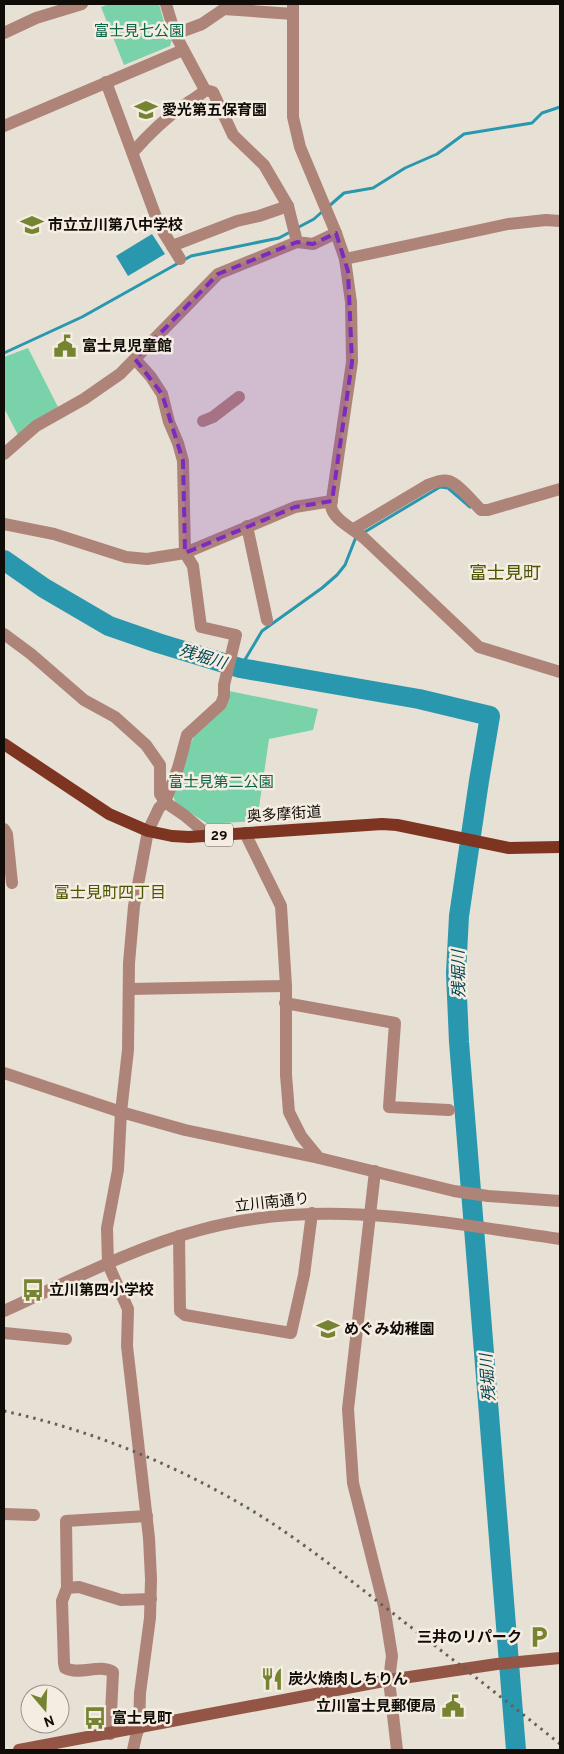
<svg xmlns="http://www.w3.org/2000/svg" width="564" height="1754" font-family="Overpass,'Noto Sans JP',sans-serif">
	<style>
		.green { fill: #7ad2ab }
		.water { fill: #2997ad }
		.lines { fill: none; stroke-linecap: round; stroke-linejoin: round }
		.stream { stroke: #2997ad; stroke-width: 3 }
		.river { stroke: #2997ad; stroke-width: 20 }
		.minor { stroke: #af8478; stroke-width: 12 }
		.tertiary { stroke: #af8478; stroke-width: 12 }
		.secondary { stroke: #935646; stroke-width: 12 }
		.primary { stroke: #7d3421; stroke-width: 12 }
		.rail { stroke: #645f58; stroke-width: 3; stroke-dasharray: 2.5 5; stroke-linecap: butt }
		.marked { fill: #7b2cbf; fill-opacity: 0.2; stroke: #7b2cbf; stroke-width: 4; stroke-dasharray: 10 6; stroke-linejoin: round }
		.labels { text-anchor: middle; stroke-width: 5; stroke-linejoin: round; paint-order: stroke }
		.shield { fill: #f5ede1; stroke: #55504a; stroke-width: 1 }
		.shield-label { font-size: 14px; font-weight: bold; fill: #100d09 }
		.park-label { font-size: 15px; fill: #086548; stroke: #f5ede1 }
		.poi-label { font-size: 15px; font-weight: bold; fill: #100d09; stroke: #f5ede1; text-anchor: start }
		.street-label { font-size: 15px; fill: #100d09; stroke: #f5ede1 }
		.water-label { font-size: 16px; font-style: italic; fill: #064653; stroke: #f5ede1 }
		.neighbourhood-label { font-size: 16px; fill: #4b5600; stroke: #f5ede1 }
		.quarter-label { font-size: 18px; fill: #4b5600; stroke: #f5ede1 }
	</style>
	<rect width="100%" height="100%" fill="#e7e0d4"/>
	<g class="green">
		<polygon points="109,4 159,4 164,22 172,39 170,46 124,65 101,7"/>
		<polygon points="28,348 58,407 18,435 4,408 4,357"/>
		<polygon points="229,691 318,709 313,730 269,739 257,821 208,824 176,804 173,795 194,735"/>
	</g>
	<polygon class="water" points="152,234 165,254 128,276 116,256"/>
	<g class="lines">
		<g class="stream">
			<polyline points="328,207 344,193 373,188 405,168 437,154 464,134 532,123 542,113 560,107"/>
			<polyline points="297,228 314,219 323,211"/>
			<polyline points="4,353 82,317 191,256 279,238 292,231"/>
			<polyline points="363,533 440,487 448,488 470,507"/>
			<polyline points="240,668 262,631 322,588 337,575 345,565 356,537"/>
		</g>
		<polyline class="river" points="4,560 44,588 109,626 158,643 240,668 419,699 490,716 479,781 459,916 456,973 459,1042 516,1750"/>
		<g class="minor">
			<polyline points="166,4 175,34 205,90 213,92 233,135 264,165 288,206 297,242 313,244 336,233"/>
			<path d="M 293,4 L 293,117 L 300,147 L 336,233 L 345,259 L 351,302 L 352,362 L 331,506 C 333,520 354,529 364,538 L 479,647 L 560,672"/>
			<polyline points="4,33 36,18 82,4"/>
			<polyline points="175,34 202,24 224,9 293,14"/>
			<polyline points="106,82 159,225 172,246 237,221 259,216 288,206"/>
			<polyline points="4,126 183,50"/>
			<path d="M 133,152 C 148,135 164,119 183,106 C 190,100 199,97 205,90"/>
			<polyline points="172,246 180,259"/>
			<polyline points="345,259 508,224 546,220 560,221"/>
			<polyline points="203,421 213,417 239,397"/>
			<polyline points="4,454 36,426 84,399 120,374 218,274 297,242"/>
			<polyline points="4,524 54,534 126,557 147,559 185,553 295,507 332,501"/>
			<polyline points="247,526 267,620"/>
			<path d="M 354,529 L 428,485 C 434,483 442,479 448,481 C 458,483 473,502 481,510 L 488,510 L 560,489"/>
			<polyline points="4,634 31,654 84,700 115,717 146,745 160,765 160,794 165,802 184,815 209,836"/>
			<polyline points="4,829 7,834 12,883"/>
			<polyline points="245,833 281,906 286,986 286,1075 289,1112 301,1136 319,1158"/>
			<polyline points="130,989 286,986"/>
			<polyline points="285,1003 395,1023 389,1107 449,1110"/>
			<polyline points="4,1073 121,1112 185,1130 319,1158 454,1191 488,1196 560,1201"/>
			<polyline points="375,1171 348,1409 353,1483 384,1606 392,1656 389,1680 397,1750"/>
			<polyline points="179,1236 180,1311 185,1315 291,1333 304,1275 312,1213"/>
			<polyline points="4,1333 66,1339"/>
			<polyline points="4,1514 34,1515"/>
			<polyline points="67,1588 79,1587 121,1600 151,1599"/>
			<path d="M 110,1734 L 113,1672 C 100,1663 80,1676 65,1668 L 64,1663 L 62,1601 L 67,1588 L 66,1521 L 147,1516"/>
			<polyline points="133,1750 136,1736 139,1728 140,1693 150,1618 151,1579 149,1538 127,1346 128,1309 108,1264 107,1228 118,1170 121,1112 128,1050 129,963 134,906 148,831 159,808 165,802 178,768 187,735 221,704 224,696 224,685 236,635 201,627 193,566 185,553 183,461 178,443 169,422 162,394 151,377 135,359"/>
		</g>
		<path class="tertiary" d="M 4,1311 C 68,1282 132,1248 200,1230 C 319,1197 441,1222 560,1239"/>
		<polyline class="secondary" points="19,1750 389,1680 497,1664 560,1658"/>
		<polyline class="primary" points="4,744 109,814 148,831 172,836 189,837 382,824 397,825 509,848 560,847"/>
		<path class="rail" d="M 4,1411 C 92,1430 179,1466 256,1513 C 303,1542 346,1577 390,1611 C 447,1655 504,1699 560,1744"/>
	</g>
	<path class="marked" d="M 336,233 L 348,271 L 352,362 L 332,501 L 295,507 L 185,553 L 183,461 L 162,394 L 135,359 L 218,274 L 297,242 L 313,244 Z"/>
	<defs>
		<symbol id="school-bare" viewBox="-9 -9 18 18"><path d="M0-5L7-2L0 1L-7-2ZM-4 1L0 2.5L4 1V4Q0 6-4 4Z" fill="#768432" stroke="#f5ede1" stroke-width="2.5" paint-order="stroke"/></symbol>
		<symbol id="civic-bare" viewBox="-9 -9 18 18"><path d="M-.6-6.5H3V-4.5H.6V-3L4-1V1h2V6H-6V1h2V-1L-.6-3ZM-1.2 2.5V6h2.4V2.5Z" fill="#768432" stroke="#f5ede1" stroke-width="2.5" paint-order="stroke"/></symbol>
		<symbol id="bus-bare" viewBox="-9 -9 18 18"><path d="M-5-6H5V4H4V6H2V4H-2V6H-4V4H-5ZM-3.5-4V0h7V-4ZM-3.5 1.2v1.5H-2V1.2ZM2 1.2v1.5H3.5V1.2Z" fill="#768432" stroke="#f5ede1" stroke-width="2.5" paint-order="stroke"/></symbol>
		<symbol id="parking-bare" viewBox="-9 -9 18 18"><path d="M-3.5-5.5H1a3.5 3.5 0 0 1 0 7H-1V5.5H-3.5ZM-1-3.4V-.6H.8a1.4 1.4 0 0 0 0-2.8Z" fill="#768432" stroke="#f5ede1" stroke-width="2.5" paint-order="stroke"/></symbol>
		<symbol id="restaurant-bare" viewBox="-9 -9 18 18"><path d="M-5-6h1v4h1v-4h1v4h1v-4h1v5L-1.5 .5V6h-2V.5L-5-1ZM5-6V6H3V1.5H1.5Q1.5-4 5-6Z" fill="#768432" stroke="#f5ede1" stroke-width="2.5" paint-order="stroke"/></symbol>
	</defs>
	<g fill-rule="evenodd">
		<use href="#school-bare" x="130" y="94" width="32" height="32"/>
		<use href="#school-bare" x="16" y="209" width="32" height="32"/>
		<use href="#civic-bare" x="49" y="330" width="32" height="32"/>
		<use href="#bus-bare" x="17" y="1274" width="32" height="32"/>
		<use href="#school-bare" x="312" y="1313" width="32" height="32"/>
		<use href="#parking-bare" x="523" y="1621" width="32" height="32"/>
		<use href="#restaurant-bare" x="256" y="1663" width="32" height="32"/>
		<use href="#civic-bare" x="437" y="1690" width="32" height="32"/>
		<use href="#bus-bare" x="79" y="1702" width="32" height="32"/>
	</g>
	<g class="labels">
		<rect class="shield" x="205" y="823.5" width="28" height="23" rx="4"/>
		<g class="shield-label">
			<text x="219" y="840">29</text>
		</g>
		<g class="park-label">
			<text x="139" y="36">富士見七公園</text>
			<text x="221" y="787">富士見第二公園</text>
		</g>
		<g class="poi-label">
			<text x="162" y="115">愛光第五保育園</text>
			<text x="48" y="230">市立立川第八中学校</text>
			<text x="82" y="351">富士見児童館</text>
			<text x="49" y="1295">立川第四小学校</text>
			<text x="344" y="1334">めぐみ幼稚園</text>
			<text x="522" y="1642" text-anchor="end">三井のリパーク</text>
			<text x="288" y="1684">炭火焼肉しちりん</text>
			<text x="436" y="1711" text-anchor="end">立川富士見郵便局</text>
			<text x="112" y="1723">富士見町</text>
		</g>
		<g class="street-label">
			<text transform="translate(284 814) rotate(-4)" y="5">奥多摩街道</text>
			<text transform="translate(272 1202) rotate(-6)" y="5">立川南通り</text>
		</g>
		<g class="water-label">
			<text transform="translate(203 656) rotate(17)" y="6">残堀川</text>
			<text transform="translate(458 974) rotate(-91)" y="6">残堀川</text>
			<text transform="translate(487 1378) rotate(-94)" y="6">残堀川</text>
		</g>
		<g class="neighbourhood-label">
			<text x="110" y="898">富士見町四丁目</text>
		</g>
		<g class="quarter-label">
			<text x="505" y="579">富士見町</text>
		</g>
	</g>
	<rect width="564" height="1754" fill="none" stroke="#100d09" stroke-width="10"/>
	<g transform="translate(45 1709) rotate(161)"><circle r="24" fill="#f5ede1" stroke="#99938b"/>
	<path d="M0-4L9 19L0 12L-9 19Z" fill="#768432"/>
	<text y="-8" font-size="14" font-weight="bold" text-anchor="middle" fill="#100d09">N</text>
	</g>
</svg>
